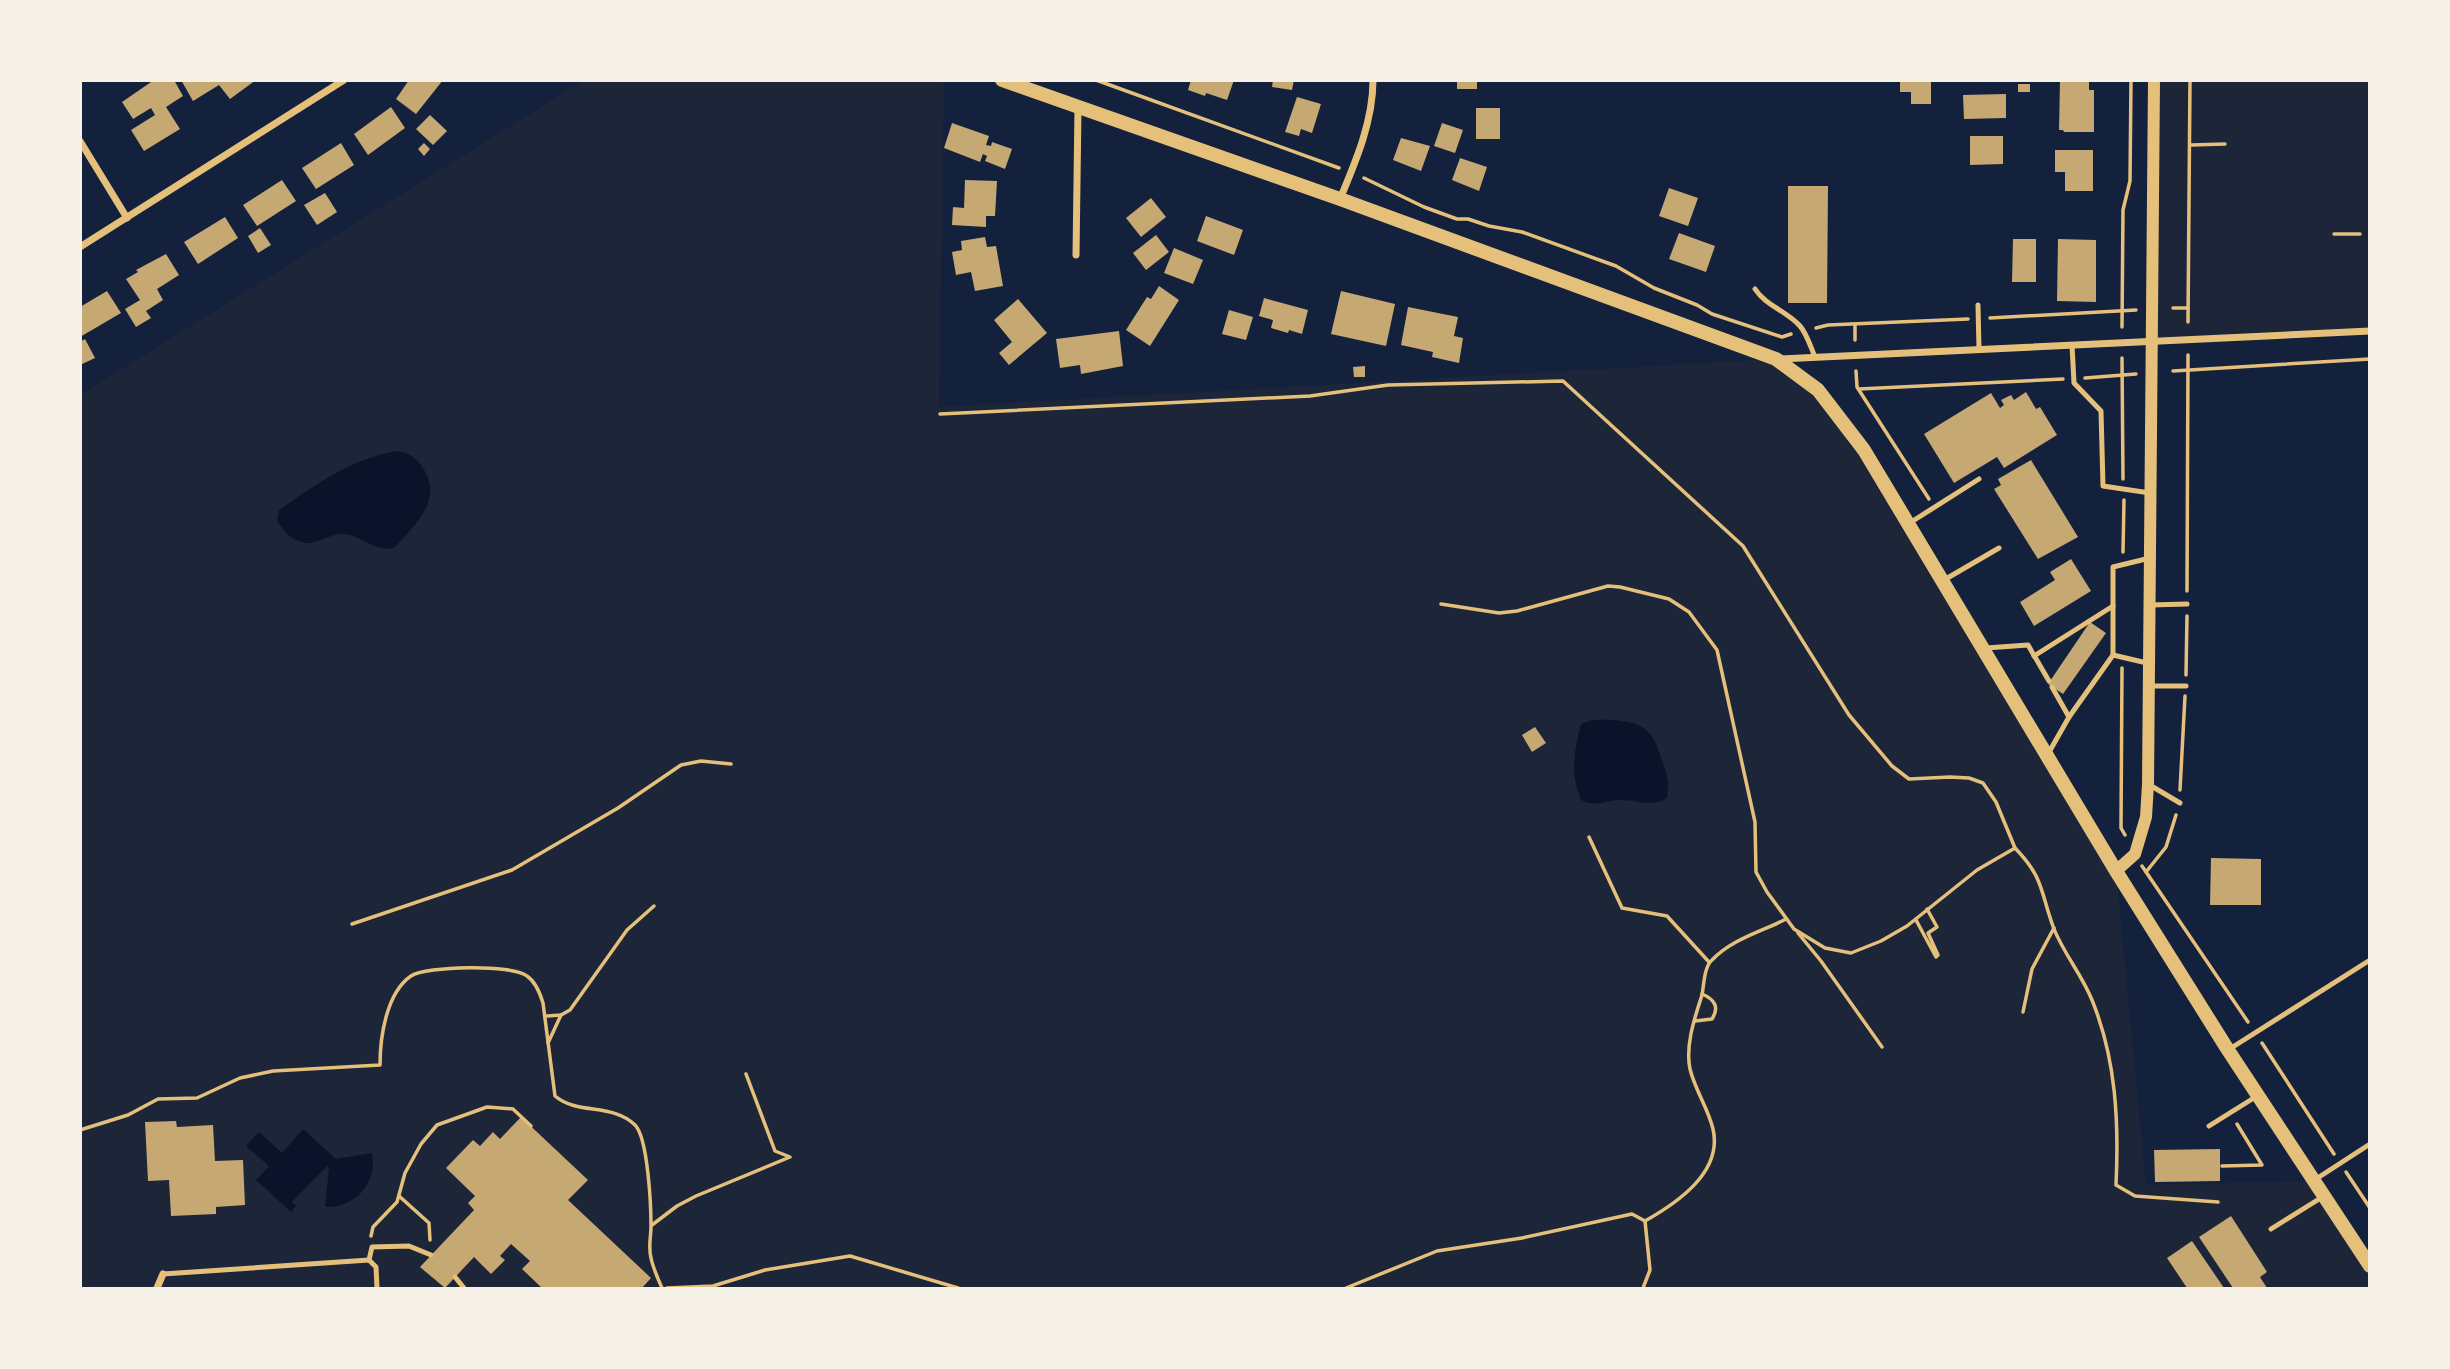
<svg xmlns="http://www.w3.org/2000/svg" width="2450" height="1369" font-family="'Roboto Serif',serif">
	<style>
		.green { fill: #1d2539 }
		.water { fill: #0b132b }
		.building { fill: #c6a872 }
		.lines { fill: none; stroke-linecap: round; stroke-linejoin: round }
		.path { stroke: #e5c07b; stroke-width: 3.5 }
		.service { stroke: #e5c07b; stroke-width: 5 }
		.minor { stroke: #e5c07b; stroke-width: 7 }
		.tertiary { stroke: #e5c07b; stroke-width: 12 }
		.secondary { stroke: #e5c07b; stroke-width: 14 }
	</style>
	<rect width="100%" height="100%" fill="#14213d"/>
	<g class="green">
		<polygon points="584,80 944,81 939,407 1776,359 1818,390 1865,450 2116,871 2146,1185 2314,1181 2369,1266 2369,1288 81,1288 80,395"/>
		<polygon points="2154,81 2369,81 2369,331 2150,341"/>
	</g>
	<g class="water">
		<path d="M 397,451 C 409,453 416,457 423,468 C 444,500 415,525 394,548 C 374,552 360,534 342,534 C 328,534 314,547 301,542 C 289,538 283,530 277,520 L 279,510 C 317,484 350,459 397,451 Z"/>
		<path d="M 1592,720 C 1609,719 1639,719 1650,734 C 1656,741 1659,752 1662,760 C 1667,773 1670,784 1667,798 C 1651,808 1638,800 1621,800 C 1605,800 1597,808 1581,800 C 1570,774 1574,751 1581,724 Z"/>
		<path d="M 303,1129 L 336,1159 L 372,1153 C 378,1183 355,1208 325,1207 L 329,1168 L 327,1166 L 292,1202 L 296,1206 L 291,1212 L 256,1180 L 269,1166 L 246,1146 L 259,1132 L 282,1153 Z"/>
	</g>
	<g class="building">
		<polygon points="154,80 174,80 183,96 166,107 180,129 144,151 131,130 155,115 151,108 133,119 122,102"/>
		<polygon points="181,80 208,80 209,82 256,80 230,99 219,85 193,101"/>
		<polygon points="409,80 443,80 416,114 396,99"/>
		<polygon points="1191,80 1234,80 1227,100 1206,93 1205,96 1188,90"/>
		<polygon points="1273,80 1294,80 1292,90 1272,87"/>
		<rect x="1457" y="80" width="20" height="9"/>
		<polygon points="1900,80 1931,80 1931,104 1911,104 1911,92 1900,92"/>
		<polygon points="2060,80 2089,80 2089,90 2094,90 2094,132 2064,132 2063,130 2059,130"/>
		<rect x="2018" y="84" width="12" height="8"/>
		<polygon points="2006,94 2006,118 1964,119 1963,95"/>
		<polygon points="1297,97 1321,104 1312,133 1301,129 1299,136 1285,132"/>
		<polygon points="391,107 405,128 368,155 354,134"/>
		<rect x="1476" y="108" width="24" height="31"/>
		<polygon points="430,115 447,131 433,145 416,129"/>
		<polygon points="952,123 989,136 986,145 991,146 992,142 1012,149 1005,169 985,161 987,156 983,154 980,162 944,148"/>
		<polygon points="1442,123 1463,130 1455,153 1434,146"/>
		<polygon points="1970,136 2003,136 2003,164 1970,165"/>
		<polygon points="1401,138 1430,146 1421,171 1393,160"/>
		<polygon points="341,143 354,165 316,189 302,168"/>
		<polygon points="424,143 430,149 424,156 418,149"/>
		<polygon points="2055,150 2093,150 2093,191 2065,191 2065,172 2055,172"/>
		<polygon points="1460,158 1487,167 1479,191 1452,180"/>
		<polygon points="282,180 296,201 257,226 243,205"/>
		<polygon points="965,180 997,181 995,216 986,216 986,227 952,225 953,207 964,208"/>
		<polygon points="1788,186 1828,186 1827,303 1788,303"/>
		<polygon points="1669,188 1698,198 1688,226 1659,216"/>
		<polygon points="325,193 337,212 317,225 304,205"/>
		<polygon points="1151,198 1166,217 1141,237 1126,218"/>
		<polygon points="1206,216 1243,230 1234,255 1197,241"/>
		<polygon points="225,217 238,238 198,264 184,242"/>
		<polygon points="260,228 271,245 258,253 248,236"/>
		<polygon points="1679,233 1715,246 1706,272 1669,259"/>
		<polygon points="1156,235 1169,252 1146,270 1133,253"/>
		<polygon points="985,237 987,247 996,246 1003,286 975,291 971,272 956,275 952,252 962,250 961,241"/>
		<polygon points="2013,239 2036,239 2036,282 2012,282"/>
		<polygon points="2058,239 2096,240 2096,302 2057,301"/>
		<polygon points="1174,248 1203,260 1193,284 1164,273"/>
		<polygon points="166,254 179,275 157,289 163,300 146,311 151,318 136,327 125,309 140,300 126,279 138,272 136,270"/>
		<polygon points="1159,286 1179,300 1150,346 1126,330 1147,297 1151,299"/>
		<polygon points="107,291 121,313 80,337 80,307"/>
		<polygon points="1341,291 1395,304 1386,346 1331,334"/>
		<polygon points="1264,298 1308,310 1302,334 1289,330 1288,333 1271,328 1273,320 1259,316"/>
		<polygon points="1018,299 1047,333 1009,365 999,353 1012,342 994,320"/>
		<polygon points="1408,307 1458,317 1454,336 1463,338 1459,363 1432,357 1433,352 1401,345"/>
		<polygon points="1229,310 1253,317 1246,340 1222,334"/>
		<polygon points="1119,331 1123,366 1081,374 1080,365 1060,368 1056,339"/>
		<polygon points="85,339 95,358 80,365 80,342"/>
		<polygon points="1365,366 1365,377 1354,377 1353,367"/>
		<polygon points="2026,392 2036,409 2040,407 2057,435 2004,468 1997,457 1954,483 1924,434 1991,393 2000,408 2004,405 2001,400 2011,395 2014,400"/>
		<polygon points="2031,460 2078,537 2038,559 1994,489 2001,485 1998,479"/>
		<polygon points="2071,559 2091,591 2034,626 2020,602 2055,580 2050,572"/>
		<polygon points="2090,622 2106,633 2063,694 2048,684"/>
		<polygon points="1535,727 1546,743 1532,752 1522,735"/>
		<polygon points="2211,858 2261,859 2261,905 2210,905"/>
		<polygon points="521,1117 588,1180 568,1200 651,1278 642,1288 542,1288 522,1269 530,1261 511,1244 500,1256 505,1260 491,1274 474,1257 445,1288 420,1267 474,1210 468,1203 475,1196 446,1168 473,1140 480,1146 493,1132 500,1139"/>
		<polygon points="176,1121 177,1127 213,1125 215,1161 243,1160 245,1205 216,1207 216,1214 171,1216 169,1180 148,1181 145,1122"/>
		<polygon points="2220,1149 2220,1181 2155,1182 2154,1150"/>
		<polygon points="2231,1216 2267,1272 2260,1277 2267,1288 2233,1288 2199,1237"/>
		<polygon points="2192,1241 2224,1288 2187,1288 2167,1258"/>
	</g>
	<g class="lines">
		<g class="path">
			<polyline points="1096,80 1339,168"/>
			<polyline points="2191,145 2225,144"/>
			<polyline points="1364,178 1424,207 1457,219 1468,219 1489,226 1522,232 1616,266 1654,288 1697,305 1712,314 1782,337 1791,334"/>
			<polyline points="2334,234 2360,234"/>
			<polyline points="2173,308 2188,308"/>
			<polyline points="1990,318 2136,310"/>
			<polyline points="2188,322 2190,80"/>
			<polyline points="1855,325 1855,340"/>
			<polyline points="2122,327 2123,210 2130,181 2131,80"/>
			<polyline points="1816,328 1828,325 1968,319"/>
			<polyline points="2122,358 2123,479"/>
			<polyline points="1856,371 1857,387 1929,499"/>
			<polyline points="2173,371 2370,359"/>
			<polyline points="2085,378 2136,374"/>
			<polyline points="1859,389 2063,379"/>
			<polyline points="940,414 1310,396 1388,385 1563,381 1743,546 1849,715 1892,766 1909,779 1950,777 1969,778 1983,783 1996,802 2015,848"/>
			<polyline points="2123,552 2124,500"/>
			<polyline points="2187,591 2188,355"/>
			<path d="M 1441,604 L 1499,613 L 1517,611 L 1608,586 L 1620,587 L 1669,599 L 1689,612 L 1717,650 L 1755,822 L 1756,872 L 1767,892 L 1794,929 L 1825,948 L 1851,953 L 1881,941 L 1907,926 L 1977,870 L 2015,848 C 2045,879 2040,892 2054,929 C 2064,954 2082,975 2092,1000 C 2116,1059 2119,1121 2116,1185 L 2135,1196 L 2218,1202"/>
			<polyline points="2122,668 2121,828 2125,835"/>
			<polyline points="2186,675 2187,616"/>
			<polyline points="2180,790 2185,696"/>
			<polyline points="1589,837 1622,908 1667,916 1709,962"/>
			<polyline points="2142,866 2248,1022"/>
			<polyline points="2146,872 2166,847 2176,815"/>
			<polyline points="1916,920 1936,957 1938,955 1928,933 1937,927 1927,909"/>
			<polyline points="352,924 512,870 618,808 681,765 701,761 731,764"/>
			<polyline points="1798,933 1821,961 1882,1047"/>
			<polyline points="2023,1012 2032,969 2054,928"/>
			<polyline points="547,1016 561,1015 570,1010 627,930 654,906"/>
			<path d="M 1695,1021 L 1712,1019 C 1720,1007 1714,999 1702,994"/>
			<polyline points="548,1043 561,1015"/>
			<polyline points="2262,1043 2334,1154"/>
			<path d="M 80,1130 L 128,1115 L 158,1099 L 197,1098 L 240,1078 L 273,1071 L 380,1065 C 380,1038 386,993 411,976 C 426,966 512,964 527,976 C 536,982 540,993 543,1003 L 555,1096 C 577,1115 613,1103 635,1125 C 648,1138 651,1206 651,1226 C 651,1237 648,1247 651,1258 C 653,1268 658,1279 662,1288"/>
			<polyline points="2222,1166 2262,1165 2237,1124"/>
			<polyline points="2346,1172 2370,1208"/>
			<polyline points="399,1196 429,1223 430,1240"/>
			<polyline points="652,1225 677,1206 696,1196 790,1157 775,1151 746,1074"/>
			<polyline points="371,1236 373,1227 397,1202 405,1173 421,1144 437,1125 487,1107 513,1109 531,1126"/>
			<polyline points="667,1288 713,1286 765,1270 850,1256 958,1288"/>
			<polyline points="1346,1288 1437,1251 1522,1238 1632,1214 1645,1221"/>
			<path d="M 1643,1288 L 1650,1270 L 1645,1221 C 1677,1203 1723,1172 1713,1129 C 1708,1108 1695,1090 1690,1069 C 1685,1045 1695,1017 1702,995 C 1704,985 1704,967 1712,960 C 1732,939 1761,932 1786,919"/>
		</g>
		<g class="service">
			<path d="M 1755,289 C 1766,306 1787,311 1800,326 C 1807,334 1811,348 1815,357"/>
			<polyline points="1978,305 1979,349"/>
			<polyline points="2072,345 2074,383 2101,411 2103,486 2150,493"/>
			<polyline points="1908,524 1979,479"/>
			<polyline points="1944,580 1999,548"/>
			<polyline points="2150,605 2187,604"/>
			<polyline points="1986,648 2028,645 2049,681"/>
			<polyline points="2034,656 2113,606"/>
			<polyline points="2147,663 2113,655 2113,567 2150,558"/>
			<polyline points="2150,686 2186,686"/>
			<polyline points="2069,717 2113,655"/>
			<polyline points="2048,754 2069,717 2052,687"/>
			<polyline points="2148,784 2180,803"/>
			<polyline points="2228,1050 2370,960"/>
			<polyline points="2209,1126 2257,1096"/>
			<polyline points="2316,1179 2370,1144"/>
			<polyline points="2271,1229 2324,1196"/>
			<polyline points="369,1260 372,1247 409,1246 431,1255"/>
			<polyline points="163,1274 369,1260 376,1267 377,1288"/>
			<polyline points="455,1277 464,1288"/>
		</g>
		<g class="minor">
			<polyline points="80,141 127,218"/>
			<path d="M 1340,199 C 1356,161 1373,121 1373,80"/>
			<polyline points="80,247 344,80"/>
			<polyline points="1076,255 1078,108"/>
			<polyline points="1780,359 2370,331"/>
			<polyline points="157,1288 163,1274"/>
		</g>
		<polyline class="tertiary" points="2116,871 2135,854 2146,817 2148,784 2154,80"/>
		<polyline class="secondary" points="1002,80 1340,199 1776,359 1818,390 1864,450 2116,871 2228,1050 2370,1266"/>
	</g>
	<rect width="2450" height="1369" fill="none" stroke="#f6f1e7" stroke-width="164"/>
</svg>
